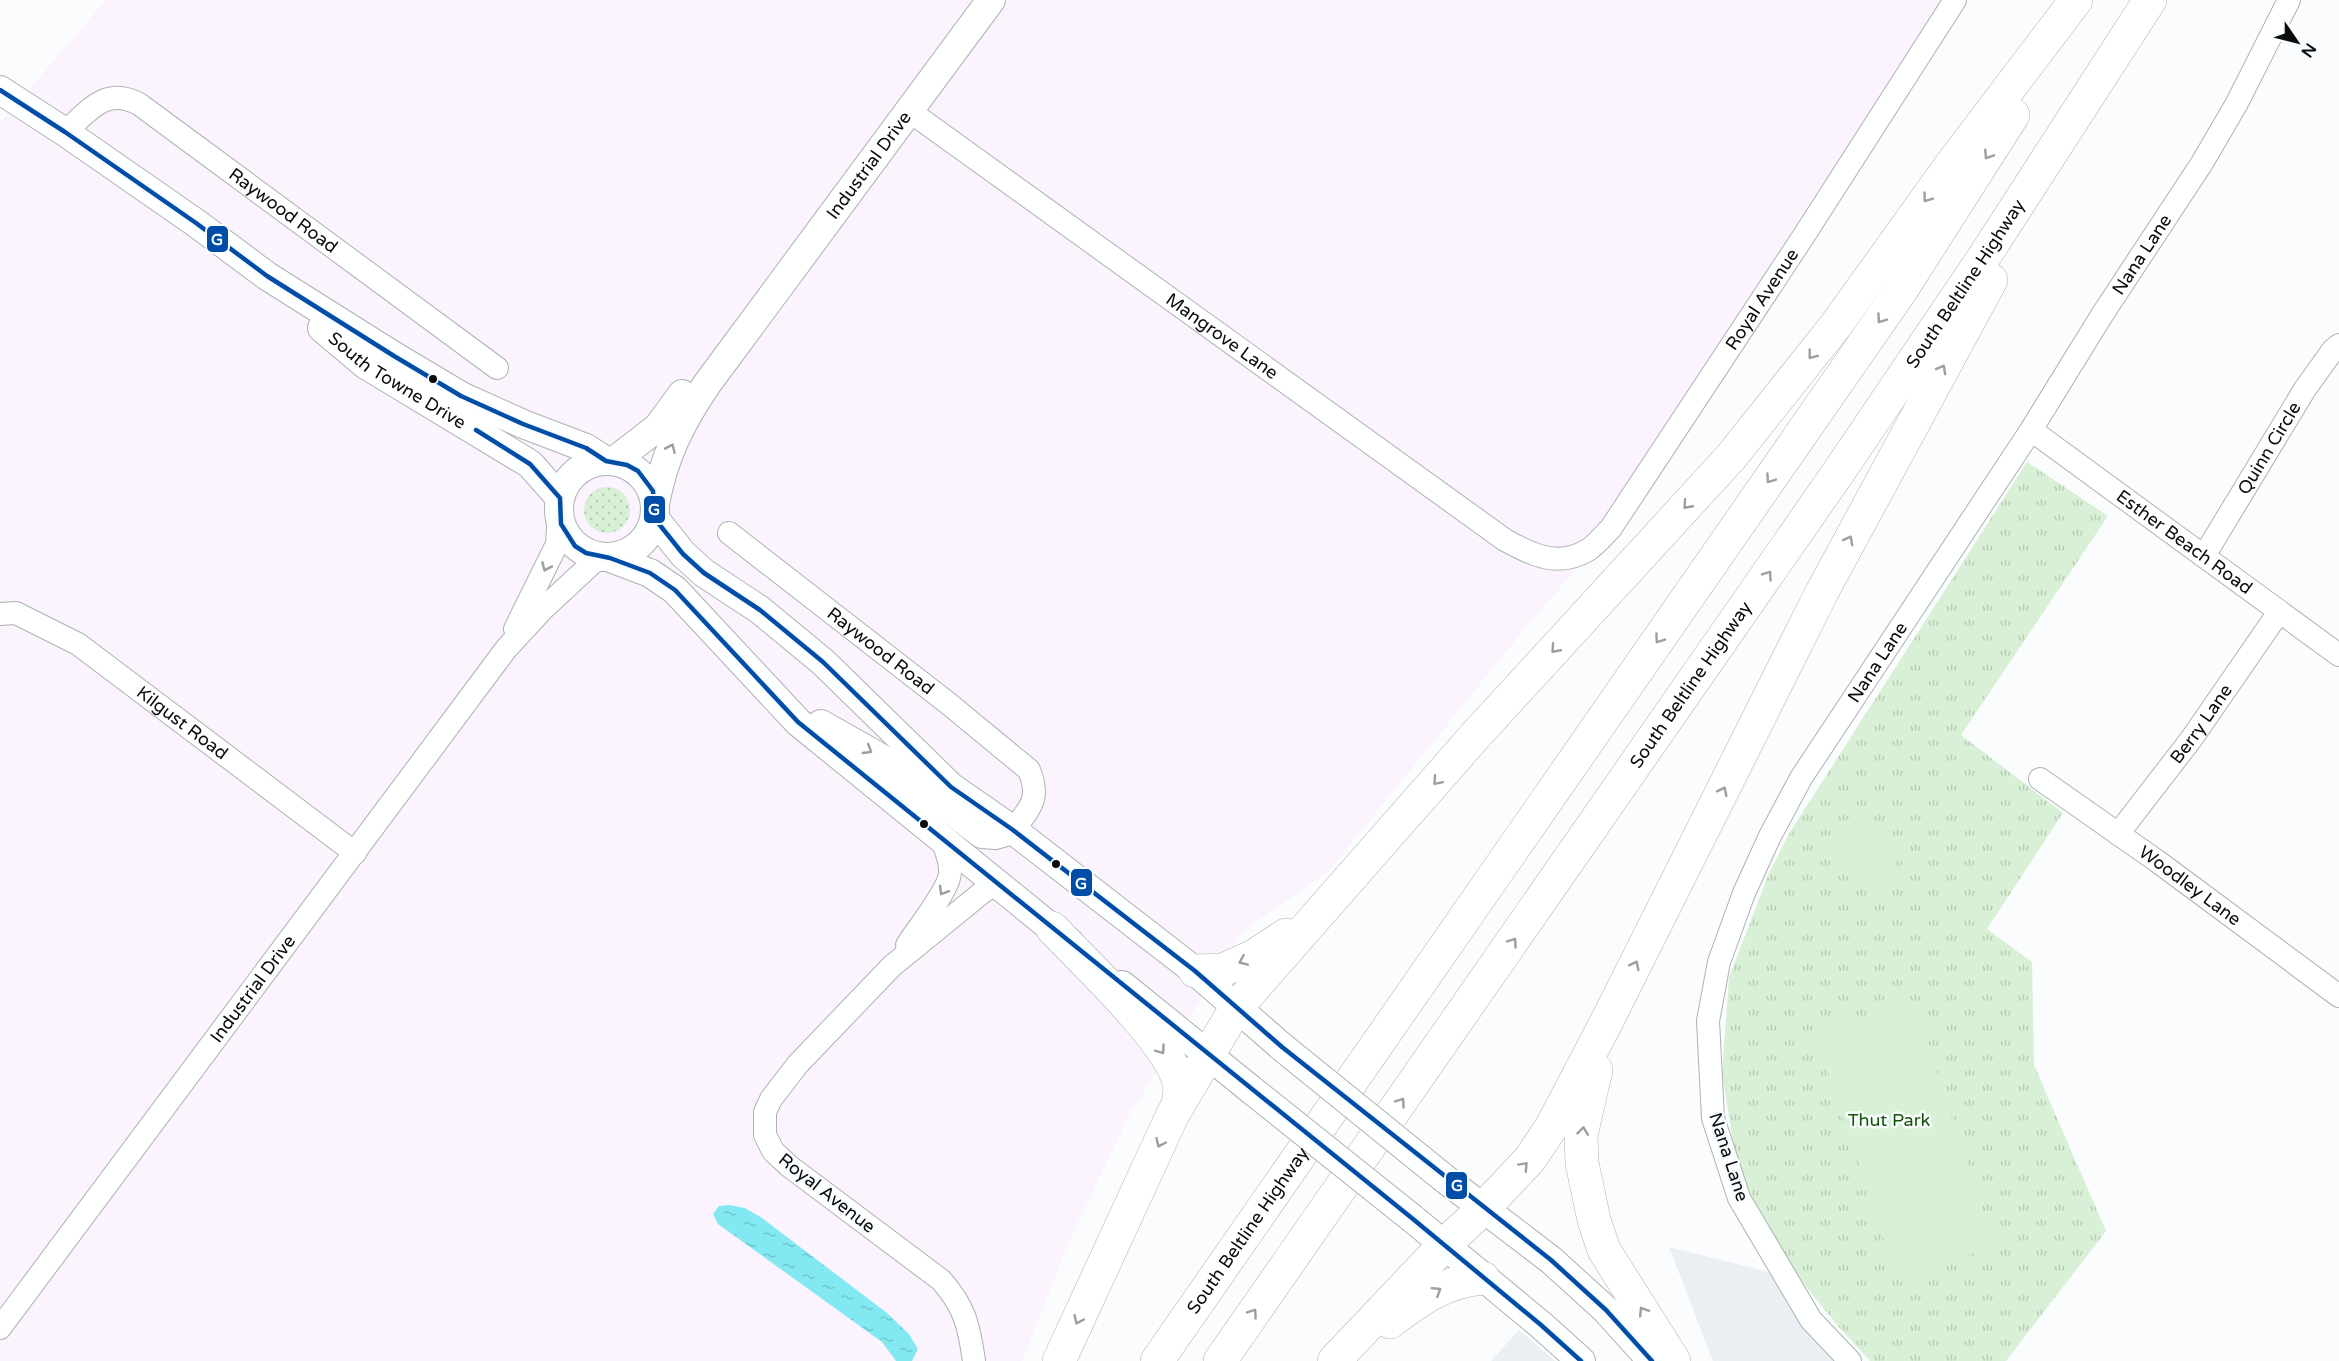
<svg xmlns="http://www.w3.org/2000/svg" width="2339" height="1361" font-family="'Varela Round',sans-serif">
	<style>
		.built { fill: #eaeff4 }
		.industrial { fill: #fbf3fe }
		.grass { fill: url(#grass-dots) }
		.park { fill: url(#park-tufts) }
		.garden { fill: #d8f0d6 }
		.water { fill: url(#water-ripples) }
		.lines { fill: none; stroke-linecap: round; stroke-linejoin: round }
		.minor-casing { stroke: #afb1b2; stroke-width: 24 }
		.tertiary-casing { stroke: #afb1b2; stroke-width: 30 }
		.motorway-casing { stroke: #afb1b2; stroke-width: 34 }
		.minor { stroke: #feffff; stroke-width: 22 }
		.tertiary { stroke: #feffff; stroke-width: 28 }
		.motorway { stroke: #feffff; stroke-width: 33 }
		.tertiary-bridge-casing { stroke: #afb1b2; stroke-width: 30; stroke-linecap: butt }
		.tertiary-bridge { stroke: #feffff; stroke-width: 28 }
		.bus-1-casing { stroke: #f9fcff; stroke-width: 9 }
		.bus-1 { stroke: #004da8; stroke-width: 4.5 }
		.oneway { stroke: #9d9e9e }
		.bus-dot { fill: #0b0c0d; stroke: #f9fcff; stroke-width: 2 }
		.labels { text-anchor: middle; stroke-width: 5; stroke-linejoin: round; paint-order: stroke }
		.street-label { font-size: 18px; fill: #0b0c0d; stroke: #f9fcff }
		.park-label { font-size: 18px; fill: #155407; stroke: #f9fcff }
		.line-badge { stroke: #f9fcff; stroke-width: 2 }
		.badge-label { font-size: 16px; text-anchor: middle; font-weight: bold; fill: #fff }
	</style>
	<defs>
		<pattern id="grass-dots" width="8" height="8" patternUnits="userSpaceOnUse" patternTransform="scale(1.5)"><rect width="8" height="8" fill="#d8f0d6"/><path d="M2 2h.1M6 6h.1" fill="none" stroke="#b8cdb6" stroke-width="1.8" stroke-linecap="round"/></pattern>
		<pattern id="park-tufts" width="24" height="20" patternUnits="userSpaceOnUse" patternTransform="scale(1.5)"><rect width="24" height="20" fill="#d8f0d6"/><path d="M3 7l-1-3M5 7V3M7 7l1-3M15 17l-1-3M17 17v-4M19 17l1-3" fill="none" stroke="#b8cdb6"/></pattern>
		<pattern id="water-ripples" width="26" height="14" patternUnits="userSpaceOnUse" patternTransform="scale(1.5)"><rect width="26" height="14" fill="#82e8f1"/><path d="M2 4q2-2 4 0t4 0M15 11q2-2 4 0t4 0" fill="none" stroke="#6fc6cd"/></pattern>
	</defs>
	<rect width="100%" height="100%" fill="#fafcfe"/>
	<g class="built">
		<polygon points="1669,1247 1784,1276 1850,1361 1713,1361"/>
		<polygon points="1519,1330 1555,1361 1491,1361"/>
	</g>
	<polygon class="industrial" points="106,0 1965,0 1611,528 1523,631 1327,873 1244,930 1129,1116 1070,1239 1022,1361 0,1361 0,123"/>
	<circle class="grass" cx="607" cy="510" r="23"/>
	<polygon class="park" points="2027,462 2108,516 1961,735 2063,813 1987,929 2032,962 2034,1065 2106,1231 2006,1361 1870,1361 1837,1325 1776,1249 1736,1161 1722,1073 1729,978 1769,873 1790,832"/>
	<g class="garden">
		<polygon points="1848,819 1901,856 1880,885 1827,847"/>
		<polygon points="1913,1000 1995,1246 1897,1279 1815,1033"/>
	</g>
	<polygon class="water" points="729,1205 745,1208 762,1218 887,1313 909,1334 918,1349 912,1361 896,1361 882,1342 718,1224 713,1214 719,1206"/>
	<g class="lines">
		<defs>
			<g id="minor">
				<path id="s1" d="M 908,110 L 1505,540 C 1532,555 1558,568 1588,550 C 1596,545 1604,535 1611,528 L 1805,234 L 1955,0"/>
				<path id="s2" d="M 65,132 C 89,111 105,86 139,104 L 497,368"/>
				<path id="s3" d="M 2031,430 L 2339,655"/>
				<path id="s4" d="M 729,533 L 949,704 L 1029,770 C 1041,799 1030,808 1013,830"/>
				<path id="s5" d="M 2204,556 L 2305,389 L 2333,350 L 2339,345"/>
				<path id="s6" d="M 0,614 L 16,613 L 78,644 L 355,853"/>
				<polyline points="515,629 557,544 559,511"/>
				<path id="s7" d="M 2040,779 L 2157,861 L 2339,996"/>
				<path id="s8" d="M 2118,834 L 2192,738 L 2279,612"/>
				<path d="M 907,945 C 917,929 950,889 950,872 C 951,860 945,848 940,836"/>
				<path id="s9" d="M 0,1328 L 506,649 L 542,610 L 599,557"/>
				<path d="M 974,1361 C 969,1326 965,1307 941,1280 L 789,1166 L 773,1151 L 765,1135 L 765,1112 L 771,1099 L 798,1064 L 892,966 L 984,891 L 998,884"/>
				<path id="s10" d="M 1850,1361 L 1811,1320 L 1739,1198 L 1713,1118 L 1708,1021 L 1719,962 L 1744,893 L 1770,836 L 1801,778 L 2031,430 L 2102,315 L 2202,163 L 2237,103 L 2289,0"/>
			</g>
			<g id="tertiary">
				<polyline points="0,90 65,132 196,223 267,276 394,356 461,396 523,424 586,448 606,461"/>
				<path id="s11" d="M 322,328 L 366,365 L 530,464 L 560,498"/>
				<circle cx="607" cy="509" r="48"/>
				<polyline points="614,461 658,427 682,394"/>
				<path id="s12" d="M 655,504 C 664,456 680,424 707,384 L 991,0"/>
				<polyline points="655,519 683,554 704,573 760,610 823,662 951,787 1013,830 1195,971 1282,1047"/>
				<polyline points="610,558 650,573 675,590 798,722 1070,943"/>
				<polyline points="821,724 886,761 982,834 995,835 1013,830"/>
				<polyline points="1122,985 1249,1088"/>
				<polyline points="1445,1179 1551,1260 1606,1310 1652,1361"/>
				<polyline points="1413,1219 1541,1325 1581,1361"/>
			</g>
			<g id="motorway">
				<path d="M 1052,928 C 1084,962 1168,1040 1179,1082 C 1181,1090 1179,1098 1178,1105"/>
				<polyline points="1195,971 1223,970 1254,956 1286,935"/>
				<polyline points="1596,1070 1581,1135 1582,1163 1594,1220 1604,1250 1674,1361"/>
				<path d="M 1390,1322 C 1419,1300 1445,1281 1483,1278"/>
				<polyline points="1059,1361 1173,1114 1236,1008 1475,736 1731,457 1836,325 1951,165 2076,0"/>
				<path id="s13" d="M 1157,1361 L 1902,289 L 2013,115"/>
				<path id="s14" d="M 1220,1361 L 1840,470 L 1984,257 L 2150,0"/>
				<polyline points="1334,1361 1444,1245 1484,1208 1530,1159 1552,1126 1609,1017 1822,592 1991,280"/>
			</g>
		</defs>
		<use href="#minor" class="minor-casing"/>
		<use href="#tertiary" class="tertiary-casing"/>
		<use href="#motorway" class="motorway-casing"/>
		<use href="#minor" class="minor"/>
		<use href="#tertiary" class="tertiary"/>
		<use href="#motorway" class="motorway"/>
		<defs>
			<g id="tertiary-bridge">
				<polyline points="1282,1047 1445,1179"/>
				<polyline points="1249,1088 1413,1219"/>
			</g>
		</defs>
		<use href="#tertiary-bridge" class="tertiary-bridge-casing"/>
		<use href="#tertiary-bridge" class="tertiary-bridge"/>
		<defs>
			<g id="bus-1">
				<polyline points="0,90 65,132 196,223 267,276 394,356 461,396 523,424 586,448 606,461 627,465 638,471 653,491 655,519 683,554 704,573 760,610 823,662 951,787 1013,830 1195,971 1282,1047 1551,1260 1606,1310 1652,1361"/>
				<polyline points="476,430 530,464 560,498 561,524 575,546 586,553 610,558 650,573 675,590 798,722 1413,1219 1541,1325 1581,1361"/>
			</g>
		</defs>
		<use href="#bus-1" class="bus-1-casing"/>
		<use href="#bus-1" class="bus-1"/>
	</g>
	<defs><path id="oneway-chevron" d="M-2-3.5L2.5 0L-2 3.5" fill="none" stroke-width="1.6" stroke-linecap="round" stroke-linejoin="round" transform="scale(1.5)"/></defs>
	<g class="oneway">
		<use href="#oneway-chevron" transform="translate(1988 155) rotate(123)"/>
		<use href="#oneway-chevron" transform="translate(1927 198) rotate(126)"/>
		<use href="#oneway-chevron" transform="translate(1881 319) rotate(125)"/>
		<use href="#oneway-chevron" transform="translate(1812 355) rotate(128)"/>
		<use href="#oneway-chevron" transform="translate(1942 369) rotate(-61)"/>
		<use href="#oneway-chevron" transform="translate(671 448) rotate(-66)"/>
		<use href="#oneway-chevron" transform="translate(1770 479) rotate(125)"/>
		<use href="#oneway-chevron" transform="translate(1687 505) rotate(132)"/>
		<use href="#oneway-chevron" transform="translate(1849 540) rotate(-62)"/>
		<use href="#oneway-chevron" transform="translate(546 567) rotate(114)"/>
		<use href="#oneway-chevron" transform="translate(1768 575) rotate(-55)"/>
		<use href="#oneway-chevron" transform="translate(1659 639) rotate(125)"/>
		<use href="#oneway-chevron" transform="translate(1555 649) rotate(132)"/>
		<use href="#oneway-chevron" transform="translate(868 750) rotate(31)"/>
		<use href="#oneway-chevron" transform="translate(1437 781) rotate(131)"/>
		<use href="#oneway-chevron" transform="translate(1723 791) rotate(-63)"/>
		<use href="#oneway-chevron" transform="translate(943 891) rotate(121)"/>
		<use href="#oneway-chevron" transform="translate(1513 942) rotate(-55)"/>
		<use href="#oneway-chevron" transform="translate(1243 961) rotate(157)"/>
		<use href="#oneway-chevron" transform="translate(1635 965) rotate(-63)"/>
		<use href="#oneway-chevron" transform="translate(1161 1050) rotate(54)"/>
		<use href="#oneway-chevron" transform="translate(1401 1102) rotate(-55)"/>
		<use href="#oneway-chevron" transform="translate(1583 1131) rotate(-83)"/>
		<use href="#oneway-chevron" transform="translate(1160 1143) rotate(115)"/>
		<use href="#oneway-chevron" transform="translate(1524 1166) rotate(-47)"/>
		<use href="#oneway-chevron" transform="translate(1437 1291) rotate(-32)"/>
		<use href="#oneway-chevron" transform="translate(1643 1311) rotate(-122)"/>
		<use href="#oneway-chevron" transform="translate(1253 1313) rotate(-55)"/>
		<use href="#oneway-chevron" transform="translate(1078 1320) rotate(115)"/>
	</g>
	<g class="bus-dot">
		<circle cx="433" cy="379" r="5"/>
		<circle cx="924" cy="824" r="5"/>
		<circle cx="1056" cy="864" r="5"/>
	</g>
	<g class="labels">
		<g class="street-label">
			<text dy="6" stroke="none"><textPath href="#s12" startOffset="404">Industrial Drive</textPath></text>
			<text dy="6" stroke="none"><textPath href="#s2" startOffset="266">Raywood Road</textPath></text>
			<text dy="6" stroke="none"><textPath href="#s10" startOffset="1266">Nana Lane</textPath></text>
			<text dy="6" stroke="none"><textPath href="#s14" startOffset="1310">South Beltline Highway</textPath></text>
			<text dy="6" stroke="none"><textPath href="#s1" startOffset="1130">Royal Avenue</textPath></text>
			<text dy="6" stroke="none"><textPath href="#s1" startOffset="387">Mangrove Lane</textPath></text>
			<text dy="6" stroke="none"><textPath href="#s11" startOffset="92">South Towne Drive</textPath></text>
			<text dy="6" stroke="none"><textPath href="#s5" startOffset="126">Quinn Circle</textPath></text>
			<text dy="6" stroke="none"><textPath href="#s3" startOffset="190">Esther Beach Road</textPath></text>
			<text dy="6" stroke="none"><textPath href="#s4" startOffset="192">Raywood Road</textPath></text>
			<text dy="6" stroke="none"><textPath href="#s10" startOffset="780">Nana Lane</textPath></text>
			<text dy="6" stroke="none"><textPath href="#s14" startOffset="824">South Beltline Highway</textPath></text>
			<text dy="6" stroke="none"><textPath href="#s6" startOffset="216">Kilgust Road</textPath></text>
			<text dy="6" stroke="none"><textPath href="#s8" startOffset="138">Berry Lane</textPath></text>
			<text dy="6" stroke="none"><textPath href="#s7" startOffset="184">Woodley Lane</textPath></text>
			<text dy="6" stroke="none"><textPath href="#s9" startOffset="423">Industrial Drive</textPath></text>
			<text transform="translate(1729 1157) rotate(72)" y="6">Nana Lane</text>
			<text transform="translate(827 1193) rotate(38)" y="6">Royal Avenue</text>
			<text dy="6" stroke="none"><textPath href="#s13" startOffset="159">South Beltline Highway</textPath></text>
		</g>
		<g class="park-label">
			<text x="1889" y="1126">Thut Park</text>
		</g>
	</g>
	<g class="line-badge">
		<rect x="206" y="225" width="23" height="28" rx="6" fill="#004da8"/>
		<rect x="643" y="495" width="23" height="29" rx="6" fill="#004da8"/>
		<rect x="1070" y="868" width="23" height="29" rx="6" fill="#004da8"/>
		<rect x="1445" y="1171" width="23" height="29" rx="6" fill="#004da8"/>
	</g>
	<g class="badge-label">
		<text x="217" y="245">G</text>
		<text x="654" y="515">G</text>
		<text x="1081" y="889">G</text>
		<text x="1457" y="1191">G</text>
	</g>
	<g transform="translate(2297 42) rotate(125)" stroke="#f9fcff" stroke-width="4.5" paint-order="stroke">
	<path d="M0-4.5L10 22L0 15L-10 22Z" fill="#0b0c0d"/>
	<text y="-9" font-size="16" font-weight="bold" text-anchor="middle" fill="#0b0c0d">N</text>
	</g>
</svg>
